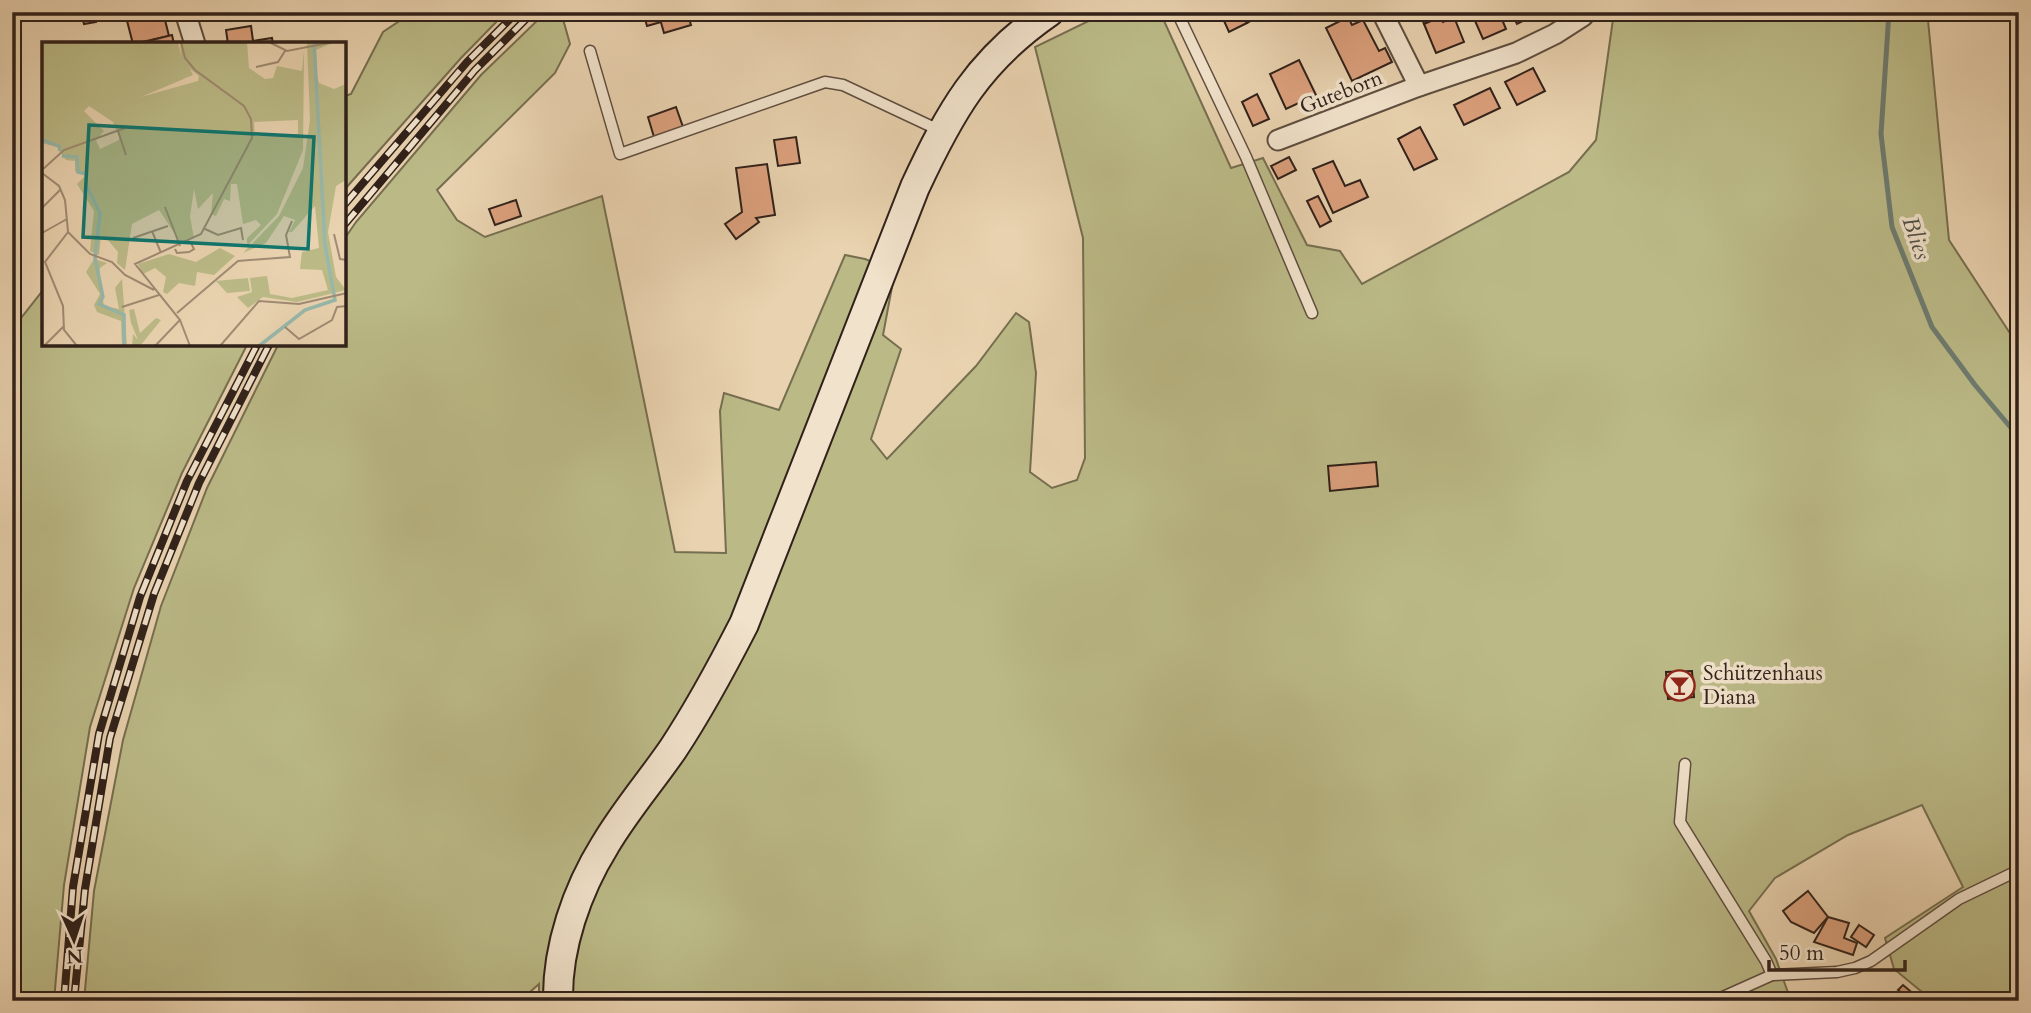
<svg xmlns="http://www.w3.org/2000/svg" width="2031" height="1013" font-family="Cardo,serif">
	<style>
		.green { fill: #bbba87; stroke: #766e50; stroke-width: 2 }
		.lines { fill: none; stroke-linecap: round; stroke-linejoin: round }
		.stream { stroke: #6e7c71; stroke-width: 5 }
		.building { fill: #dba07c; stroke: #30211a; stroke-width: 2 }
		.service-casing { stroke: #5e4d3f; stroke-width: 13 }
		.minor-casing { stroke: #5e4d3f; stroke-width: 23 }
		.secondary-casing { stroke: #30211a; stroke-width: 32 }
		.service { stroke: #f1e2cb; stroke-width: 10 }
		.minor { stroke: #f1e2cb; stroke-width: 19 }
		.secondary { stroke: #f1e2cb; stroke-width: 28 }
		.rail-casing { stroke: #30211a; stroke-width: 8 }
		.rail { stroke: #f1e2cb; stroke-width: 5; stroke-dasharray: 16; stroke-linecap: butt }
		.labels { text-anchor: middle; stroke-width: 7; stroke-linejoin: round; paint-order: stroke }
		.street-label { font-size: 21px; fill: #30211a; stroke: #f1e2cb }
		.poi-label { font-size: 21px; fill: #30211a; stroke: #f1e2cb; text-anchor: start }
		.water-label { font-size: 23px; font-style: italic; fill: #4f4e46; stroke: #f1e2cb }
		.inset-river { fill: none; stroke: #97b8ab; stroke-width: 3.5 }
		.inset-road { fill: none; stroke: #9f8b73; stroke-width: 2 }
		.view { fill: #0f766e; fill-opacity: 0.15; stroke: #0f766e; stroke-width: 3.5 }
		.inset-edge { fill: none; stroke: #30211a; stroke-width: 3.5 }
	</style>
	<rect width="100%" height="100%" fill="#e9d2af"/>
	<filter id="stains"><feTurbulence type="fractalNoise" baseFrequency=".00286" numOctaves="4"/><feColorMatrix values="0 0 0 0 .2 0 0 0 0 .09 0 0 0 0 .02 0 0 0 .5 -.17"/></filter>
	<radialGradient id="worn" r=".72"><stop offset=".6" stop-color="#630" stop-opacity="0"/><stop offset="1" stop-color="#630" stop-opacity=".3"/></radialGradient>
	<g class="green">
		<polygon points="413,12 506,12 461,58 345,189 345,96 351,94 383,32"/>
		<polygon points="546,12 561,12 570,44 555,73 437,190 457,220 485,237 602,196 675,552 726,553 720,411 724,393 779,410 845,255 865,259 895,271 883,335 901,349 871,439 887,459 976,366 1016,313 1029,322 1036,373 1030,472 1052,488 1077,480 1085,458 1083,238 1035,47 1107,12 1160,12 1231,168 1263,158 1307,245 1340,251 1362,284 1569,172 1596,140 1614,12 1851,12 1874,20 1875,12 1935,12 1928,20 1949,240 2019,347 2019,1001 1933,1001 1894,969 1885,938 1963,887 1922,805 1848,835 1775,878 1749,911 1776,959 1791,1001 539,1001 539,984 530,992 444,1001 84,1001 94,891 123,740 161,606 207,488 278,345 345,345 345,238 356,222 481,75"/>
		<polygon points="44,289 44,345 247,345 182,473 134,588 90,727 64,885 54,1001 12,1001 12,335 14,327"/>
	</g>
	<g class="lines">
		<g class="stream">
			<polyline points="1889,12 1881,134 1892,227 1932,327 1975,385 2012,429 2019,442"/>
			<polyline points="2019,530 2014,541 2019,551"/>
		</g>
	</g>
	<g class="building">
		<polygon points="163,12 169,36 133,44 125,13"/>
		<polygon points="229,12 252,12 253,17 231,21"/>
		<polygon points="643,12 658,12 661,22 647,26"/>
		<polygon points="658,12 687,12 691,25 664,33"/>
		<polygon points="1220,12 1241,12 1247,23 1229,32"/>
		<polygon points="1241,12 1268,12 1247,23"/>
		<polygon points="1438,12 1440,17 1424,24 1420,13"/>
		<polygon points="1477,12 1499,12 1506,29 1483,39 1472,14"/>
		<polygon points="1511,12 1521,12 1525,20 1517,24"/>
		<polygon points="94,13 96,22 84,24 82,16"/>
		<polygon points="1348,17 1352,25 1363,20 1379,51 1385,48 1392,62 1352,81 1326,28"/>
		<polygon points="1440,17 1443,22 1454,17 1464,42 1436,53 1424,24"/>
		<polygon points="251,26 253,41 272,38 273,44 228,44 226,30"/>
		<polygon points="172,35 174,44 153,44 152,40"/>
		<polygon points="1299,60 1316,95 1286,109 1270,74"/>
		<polygon points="1533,68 1545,91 1517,105 1505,82"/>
		<polygon points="1490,88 1500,108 1464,125 1454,105"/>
		<polygon points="1257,94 1269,119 1253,126 1242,102"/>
		<polygon points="676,107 683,127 654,137 648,117"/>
		<polygon points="1420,127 1437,159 1414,170 1398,139"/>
		<polygon points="796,137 800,163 778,166 774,140"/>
		<polygon points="1289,157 1296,170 1278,179 1271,166"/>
		<polygon points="1333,161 1345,186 1360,180 1368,197 1333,213 1313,169"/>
		<polygon points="767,164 775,215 756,218 759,222 736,239 725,224 742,212 736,168"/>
		<polygon points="1318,196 1331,221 1320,227 1307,201"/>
		<polygon points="516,200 521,216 495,225 489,209"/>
		<polygon points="1376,462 1378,486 1330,491 1328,466"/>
		<polygon points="1692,671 1694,697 1668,699 1666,672"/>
		<polygon points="1808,891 1828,917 1814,933 1791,922 1783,911"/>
		<polygon points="1828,917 1849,923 1844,938 1857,943 1853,955 1814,942"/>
		<polygon points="1859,925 1874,935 1866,947 1851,937"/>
		<polygon points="1903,985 1916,996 1913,1001 1898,990"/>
	</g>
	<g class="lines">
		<defs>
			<g id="service">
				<polyline points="1177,12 1246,157 1312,313"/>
				<polyline points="590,51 620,154 825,82 843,85 941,131"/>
				<polyline points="1685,764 1680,822 1766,961 1772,975"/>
				<polyline points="1714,1001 1772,975 1837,972 1855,968 1871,961 1959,899 2019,870"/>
			</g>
			<g id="minor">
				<polyline points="185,12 195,44"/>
				<polyline points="1382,12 1419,86"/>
				<polyline points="1278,140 1419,86 1516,53 1555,34 1583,16"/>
			</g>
			<path id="secondary" d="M 558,1001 C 557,947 577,890 605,845 C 625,811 651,781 673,749 C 700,708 722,667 744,624 L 915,187 C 950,112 978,61 1049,12"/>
		</defs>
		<use href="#service" class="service-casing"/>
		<use href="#minor" class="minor-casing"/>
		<use href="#secondary" class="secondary-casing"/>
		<use href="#service" class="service"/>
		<use href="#minor" class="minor"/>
		<use href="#secondary" class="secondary"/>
		<defs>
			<g id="rail">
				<polyline points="345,204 467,62 517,12"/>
				<polyline points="345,224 475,70 533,12"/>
				<polyline points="64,1001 73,887 99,734 140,597 187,481 257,345"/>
				<polyline points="74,1001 85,889 110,738 154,594 199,483 269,345"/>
			</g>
		</defs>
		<use href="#rail" class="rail-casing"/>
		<use href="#rail" class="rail"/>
	</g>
	<defs>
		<symbol id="bar-ring" viewBox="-11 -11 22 22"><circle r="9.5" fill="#f1e2cb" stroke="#8f2418" stroke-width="1.5"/><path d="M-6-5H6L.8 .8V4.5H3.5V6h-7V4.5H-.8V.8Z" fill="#8f2418"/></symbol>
	</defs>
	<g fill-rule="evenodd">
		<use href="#bar-ring" x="1662" y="668" width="35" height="35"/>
	</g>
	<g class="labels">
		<g class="street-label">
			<text transform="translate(1341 92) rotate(-21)" y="7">Guteborn</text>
		</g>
		<g class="poi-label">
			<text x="1703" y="680">Schützenhaus<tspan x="1703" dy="24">Diana</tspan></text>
		</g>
		<g class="water-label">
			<text transform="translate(1917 238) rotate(71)" y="8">Blies</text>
		</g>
	</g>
	<g transform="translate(42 42)">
		<rect width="304" height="304" fill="#e9d2af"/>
		<path d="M 0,0 L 136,0 L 139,14 L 138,0 L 205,0 L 207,26 L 223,37 L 231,36 L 235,24 L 260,29 L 262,9 L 261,108 L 235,172 L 205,204 L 205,196 L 219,183 L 214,178 L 201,182 L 195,142 L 189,142 L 188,159 L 182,157 L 174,174 L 169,172 L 171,151 L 156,167 L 152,147 L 148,174 L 152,196 L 139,201 L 117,168 L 90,182 L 83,228 L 75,221 L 76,210 L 65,197 L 59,194 L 57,213 L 48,209 L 52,169 L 35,142 L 43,134 L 33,129 L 33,119 L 24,118 L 15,105 L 0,101 ZM 148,27 L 157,34 L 156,39 L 99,55 L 151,33 ZM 47,64 L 71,80 L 78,96 L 75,99 L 58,107 L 54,98 L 62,89 L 42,69 ZM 256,78 L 256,92 L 213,94 L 212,80 ZM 265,0 L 293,0 L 274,8 L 275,34 L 277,41 L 292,47 L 304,42 L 304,138 L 294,144 L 286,190 L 294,235 L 304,248 L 255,260 L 221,255 L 206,266 L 195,255 L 210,250 L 208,236 L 225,234 L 228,252 L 250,256 L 286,248 L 280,228 L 258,227 L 260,210 L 277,206 L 273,164 L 250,190 L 247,190 L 253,178 L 242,174 L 224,201 L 201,211 L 237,174 L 261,126 L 268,78 ZM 178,206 L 193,214 L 172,233 L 155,230 L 153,244 L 137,241 L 125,252 L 121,250 L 124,235 L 113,226 L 101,232 L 96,222 L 127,212 L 154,220 ZM 52,217 L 65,221 L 58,226 L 57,235 L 62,264 L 77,267 L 73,246 L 80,237 L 85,304 L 80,304 L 79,279 L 55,270 L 52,263 L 58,252 L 44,230 ZM 206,236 L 208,249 L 185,251 L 174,239 ZM 92,267 L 98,291 L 114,276 L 119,278 L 98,304 L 90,304 L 91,292 L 96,298 L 89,281 L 87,268 Z" fill="#bbba87" fill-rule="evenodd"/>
		<path class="inset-river" d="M 0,98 L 17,104 L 18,109M 20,114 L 35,115 L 36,130 L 45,132 L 44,143 L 58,171 L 53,216 L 61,255 L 57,262 L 82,273 L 82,304M 217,304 L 263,268 L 293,258 L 283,203 L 272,0"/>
		<path class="inset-road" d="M 227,0 L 245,9 L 291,0M 214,25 L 236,20 L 243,9M 76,89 L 84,113M 0,128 L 22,108 L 83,86M 0,131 L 17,144 L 23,158 L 26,190 L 3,220 L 21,264 L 22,288 L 35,304M 123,165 L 138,204M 0,166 L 18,148M 163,187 L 176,193 L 199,186 L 201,198M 110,189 L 119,211M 26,190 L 48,212 L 70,220 L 83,233 L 112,248M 0,191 L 25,177M 292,192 L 298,217 L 305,218M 91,196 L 126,184M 133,207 L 135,211 L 147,210 L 152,207 L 149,201M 80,265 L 117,253M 135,271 L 196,219 L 248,215 L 244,193 L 250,179M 138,278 L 148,304M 243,285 L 257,297 L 290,278 L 295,265 L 305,264M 2,304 L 22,284M 113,304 L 138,278 L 93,222 L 159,192 L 210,96 L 209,77 L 202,64 L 153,28 L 143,16 L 139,0M 178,304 L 217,259 L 257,262 L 305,251"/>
		<path class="view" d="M 47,83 L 272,95 L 266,207 L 41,195 Z"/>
		<rect width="304" height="304" class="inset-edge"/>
	</g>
	<rect width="2031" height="1013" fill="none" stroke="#e9d2af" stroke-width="42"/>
	<rect x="14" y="14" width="2003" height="985" fill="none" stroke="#30211a" stroke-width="3.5"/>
	<rect x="21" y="21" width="1989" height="971" fill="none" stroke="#30211a" stroke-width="2"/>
	<g transform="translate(74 940) rotate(177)" stroke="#f1e2cb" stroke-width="5" paint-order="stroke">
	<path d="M0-5L12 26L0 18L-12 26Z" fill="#30211a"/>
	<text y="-10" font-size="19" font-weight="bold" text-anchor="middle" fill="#30211a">N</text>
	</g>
	<path d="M1769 960v10h136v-10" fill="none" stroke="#30211a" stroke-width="3.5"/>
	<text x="1779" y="960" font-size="21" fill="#30211a" stroke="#f1e2cb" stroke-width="5" paint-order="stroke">50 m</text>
	<rect width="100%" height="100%" filter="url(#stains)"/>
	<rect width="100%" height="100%" fill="url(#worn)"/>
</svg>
